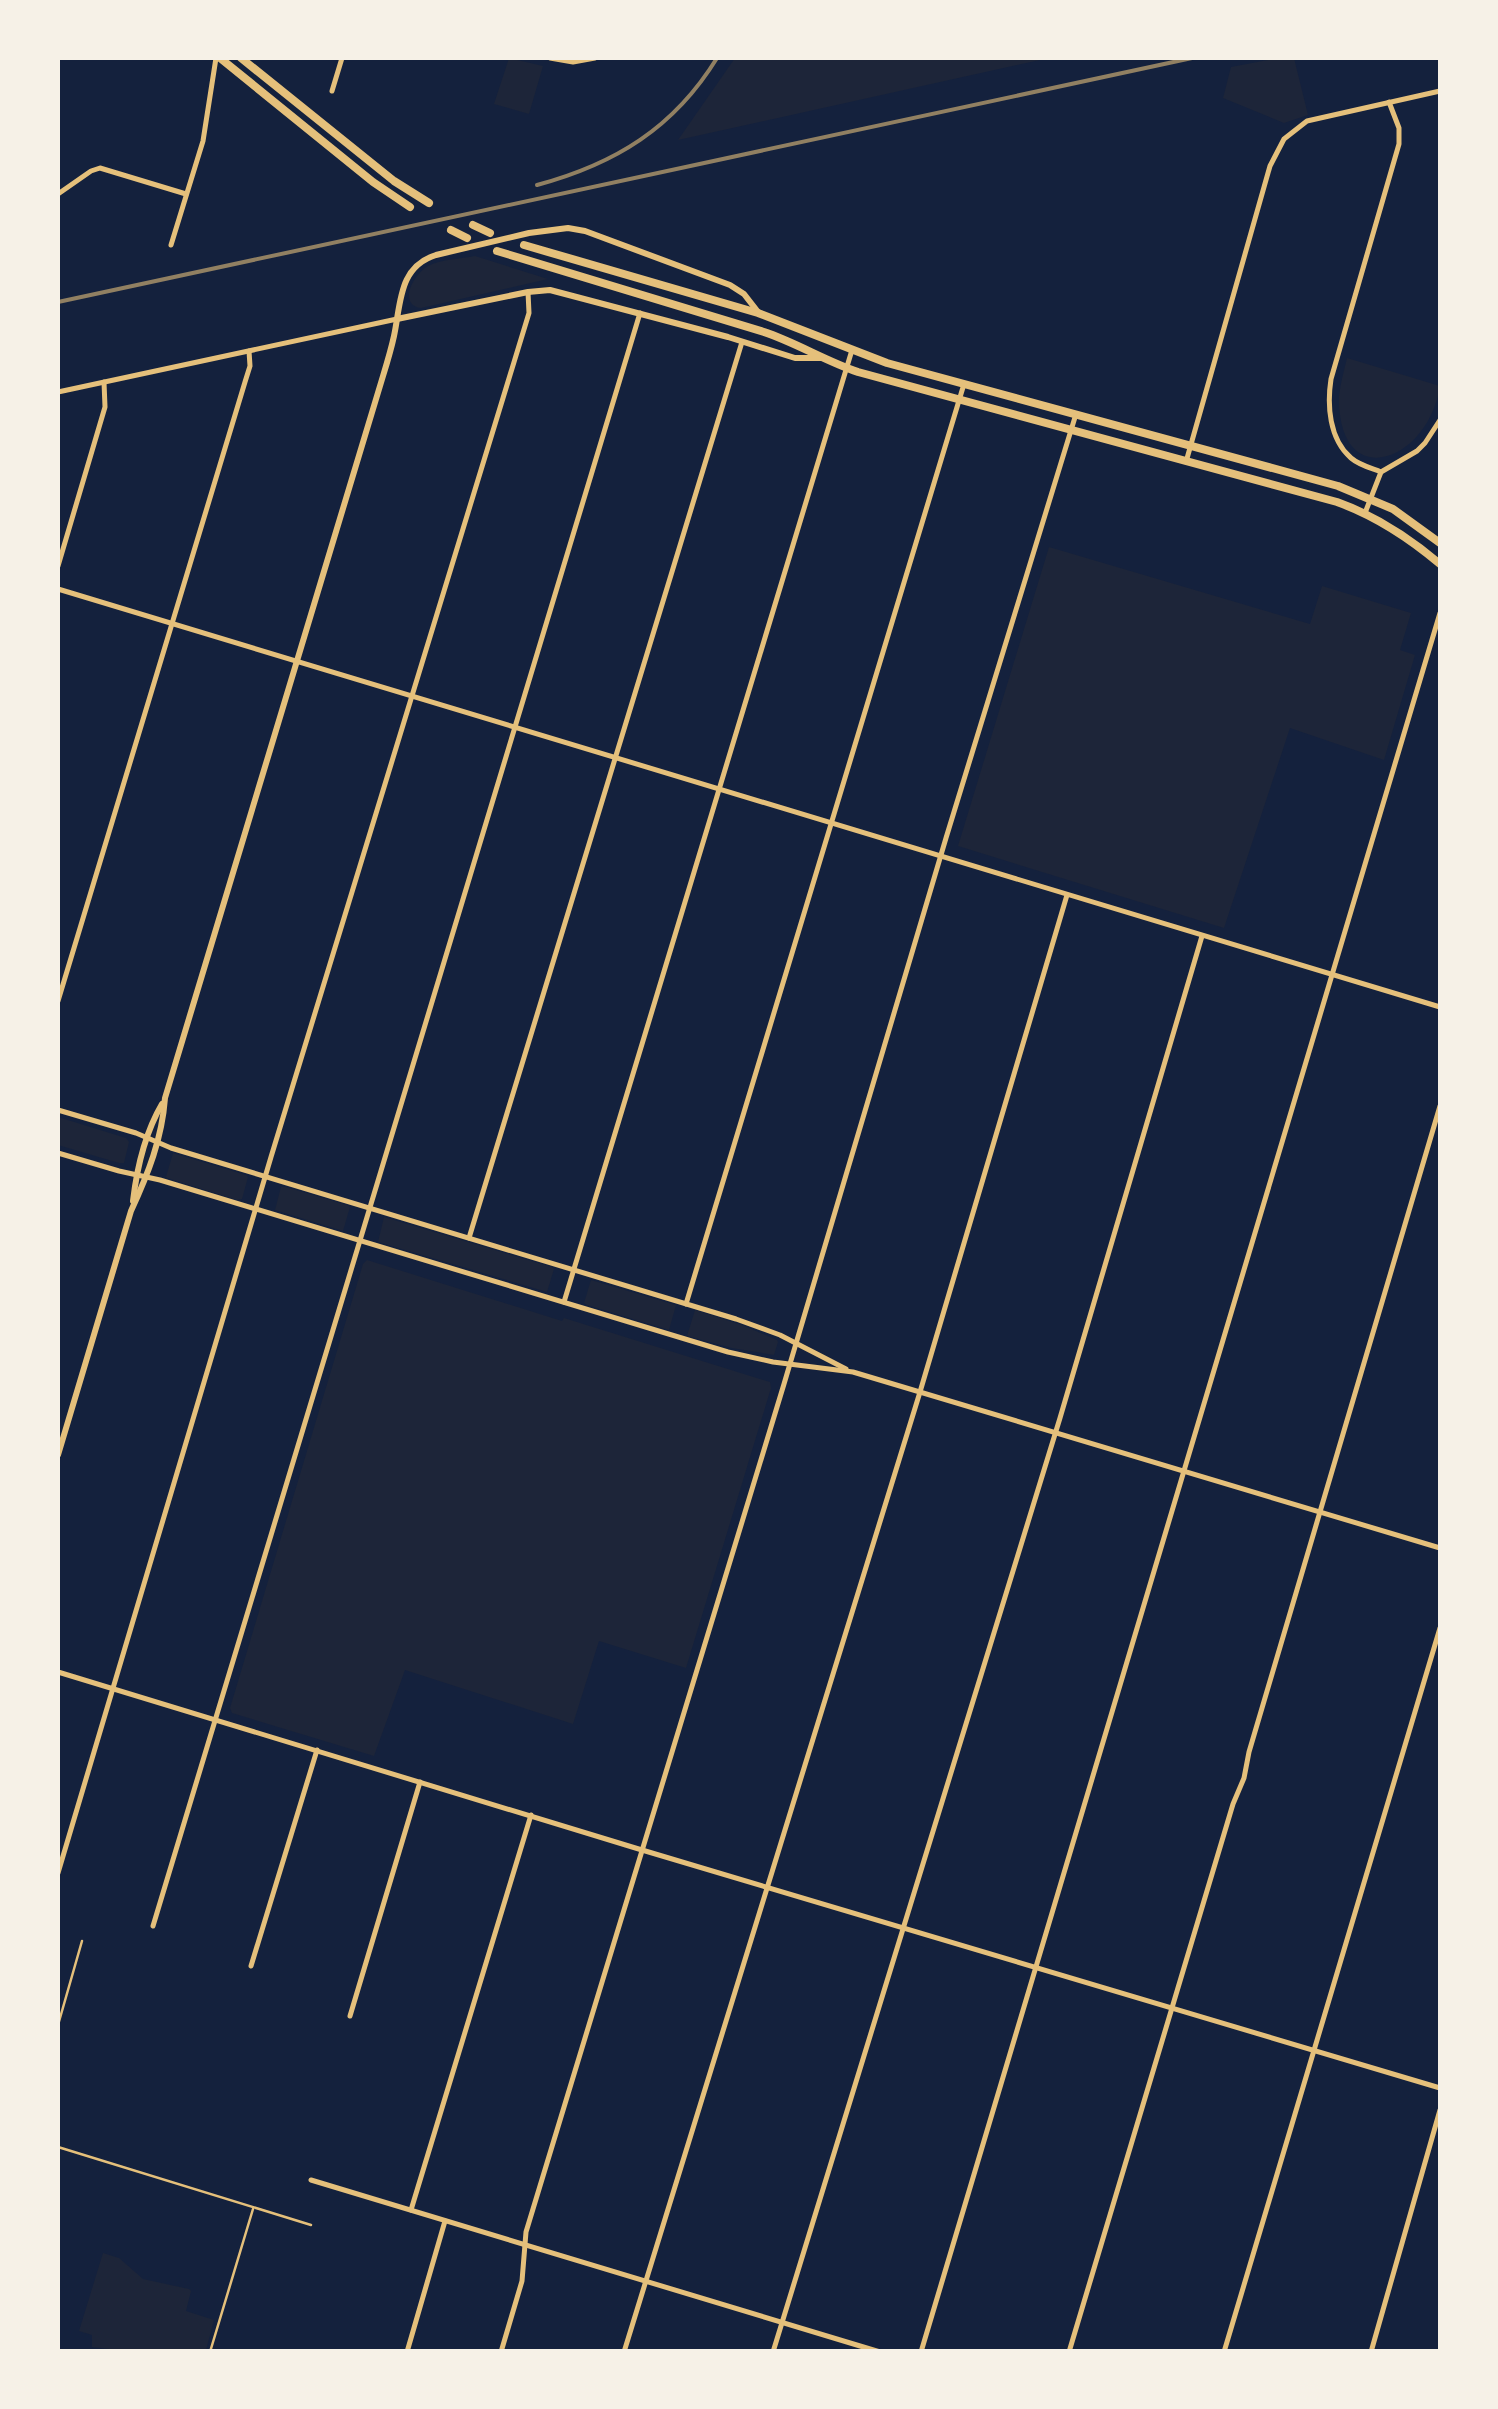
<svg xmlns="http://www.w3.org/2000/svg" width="1498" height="2409" font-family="'Open Sans',sans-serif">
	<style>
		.green { fill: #1d2539 }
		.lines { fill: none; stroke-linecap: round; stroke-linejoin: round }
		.service { stroke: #e5c07b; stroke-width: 2.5 }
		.minor { stroke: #e5c07b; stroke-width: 5 }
		.tertiary { stroke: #e5c07b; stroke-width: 6 }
		.secondary { stroke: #e5c07b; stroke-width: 8 }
		.rail { stroke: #918062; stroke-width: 4 }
	</style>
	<rect width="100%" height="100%" fill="#14213d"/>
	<g class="green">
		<polygon points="509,58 543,66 529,114 494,104"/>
		<polygon points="735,58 1049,58 678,140"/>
		<polygon points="1278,58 1294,58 1308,115 1284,123 1223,98 1231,67"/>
		<path d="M 475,256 L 548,279 L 421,308 C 397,304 414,274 428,266 C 441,259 461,259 475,256 Z"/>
		<path d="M 1347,358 L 1440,386 C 1428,463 1338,494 1339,397 C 1340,384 1344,371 1347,358 Z"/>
		<polygon points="1049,547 1310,624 1322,586 1411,613 1400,650 1415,655 1384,760 1290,728 1224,928 958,846"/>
		<polygon points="58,1117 126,1138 129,1142 124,1163 119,1163 58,1145"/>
		<polygon points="173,1153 246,1175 248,1177 242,1199 237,1200 167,1178 166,1177"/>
		<polygon points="281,1187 286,1187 347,1205 350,1207 343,1231 275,1210"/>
		<polygon points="384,1217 552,1267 554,1269 547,1292 378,1242"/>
		<polygon points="367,1260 562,1321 564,1318 770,1382 771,1388 686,1668 599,1641 573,1724 405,1670 374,1756 232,1713 230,1708 363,1264"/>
		<polygon points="591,1280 676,1305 669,1330 587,1305 584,1303"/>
		<polygon points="695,1310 742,1325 777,1340 778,1342 774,1355 732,1348 687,1336"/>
		<polygon points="103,2253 119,2258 143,2279 189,2289 191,2291 186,2311 214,2320 206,2350 134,2352 92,2347 92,2335 79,2331"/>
	</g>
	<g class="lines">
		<g class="service">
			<polyline points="58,2025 82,1941"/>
			<polyline points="58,2147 311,2225"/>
			<polyline points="210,2352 253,2209"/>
		</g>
		<g class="minor">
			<polyline points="550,58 573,62 595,58"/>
			<polyline points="332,91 342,58"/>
			<polyline points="58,194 91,171 100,168 186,194"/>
			<polyline points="171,245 203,141 216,58"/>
			<polyline points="58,392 397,319"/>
			<polyline points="1186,462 1270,166 1284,139 1307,121 1440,91"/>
			<path d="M 1381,472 C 1371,468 1359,465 1351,458 C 1329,439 1327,405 1331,379 L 1399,144 L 1399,128 L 1389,102"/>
			<polyline points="1365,513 1381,472 1417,451 1425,443 1440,420"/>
			<polyline points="58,566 105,407 104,382"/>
			<polyline points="58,589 1440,1007"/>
			<polyline points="58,1001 245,382 250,366 249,351"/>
			<polyline points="58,1110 136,1133 171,1148 736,1319 780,1335 846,1369"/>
			<polyline points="58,1153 119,1171 160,1180 728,1352 773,1362 853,1372 1440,1548"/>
			<polyline points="469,1238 742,342"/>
			<polyline points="564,1302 852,350"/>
			<polyline points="686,1304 964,384"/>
			<polyline points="58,1672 642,1850 1440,2088"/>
			<polyline points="58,1873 271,1157 529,313 528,292"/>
			<polyline points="153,1926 640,313"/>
			<polyline points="251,1966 317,1750"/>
			<polyline points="350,2016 420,1782"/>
			<polyline points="311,2180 880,2352"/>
			<polyline points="411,2210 531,1815"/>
			<polyline points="407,2352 445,2221"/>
			<polyline points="501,2352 522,2281 526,2232 784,1384 946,838 1076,414"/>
			<polyline points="624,2352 920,1392 1067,895"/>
			<polyline points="773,2352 1060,1418 1202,936"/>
			<polyline points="921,2352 1440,613"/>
			<polyline points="1069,2352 1233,1804 1244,1778 1249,1752 1440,1106"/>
			<polyline points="1224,2352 1440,1628"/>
			<polyline points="1371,2352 1440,2110"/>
		</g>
		<g class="tertiary">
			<polyline points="397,319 528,292 550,290 728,337 795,358 821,358"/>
			<path d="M 133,1201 C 137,1167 145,1133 162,1104"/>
			<path d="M 58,1455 L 131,1211 C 148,1174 162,1139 165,1098 L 383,376 C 387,363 391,350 394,336 C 401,304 398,267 436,255 L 529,233 L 568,228 L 585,231 L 730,285 L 744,294 L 758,312"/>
		</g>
		<g class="secondary">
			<polyline points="220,58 373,182 410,207"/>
			<polyline points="241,58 394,181 429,203"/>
			<polyline points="473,225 490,233"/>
			<polyline points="451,230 467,238"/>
			<polyline points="524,245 758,313 887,363 1338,486 1393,509 1440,543"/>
			<path d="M 497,251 L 764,332 C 797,343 825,361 858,372 L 1337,502 C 1376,516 1408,537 1440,564"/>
		</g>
		<g class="rail">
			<path d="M 537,185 C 615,164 674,128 717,58"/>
			<polyline points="58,302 1192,58"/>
		</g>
	</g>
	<rect width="1498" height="2409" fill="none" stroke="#f6f1e7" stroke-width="120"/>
</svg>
